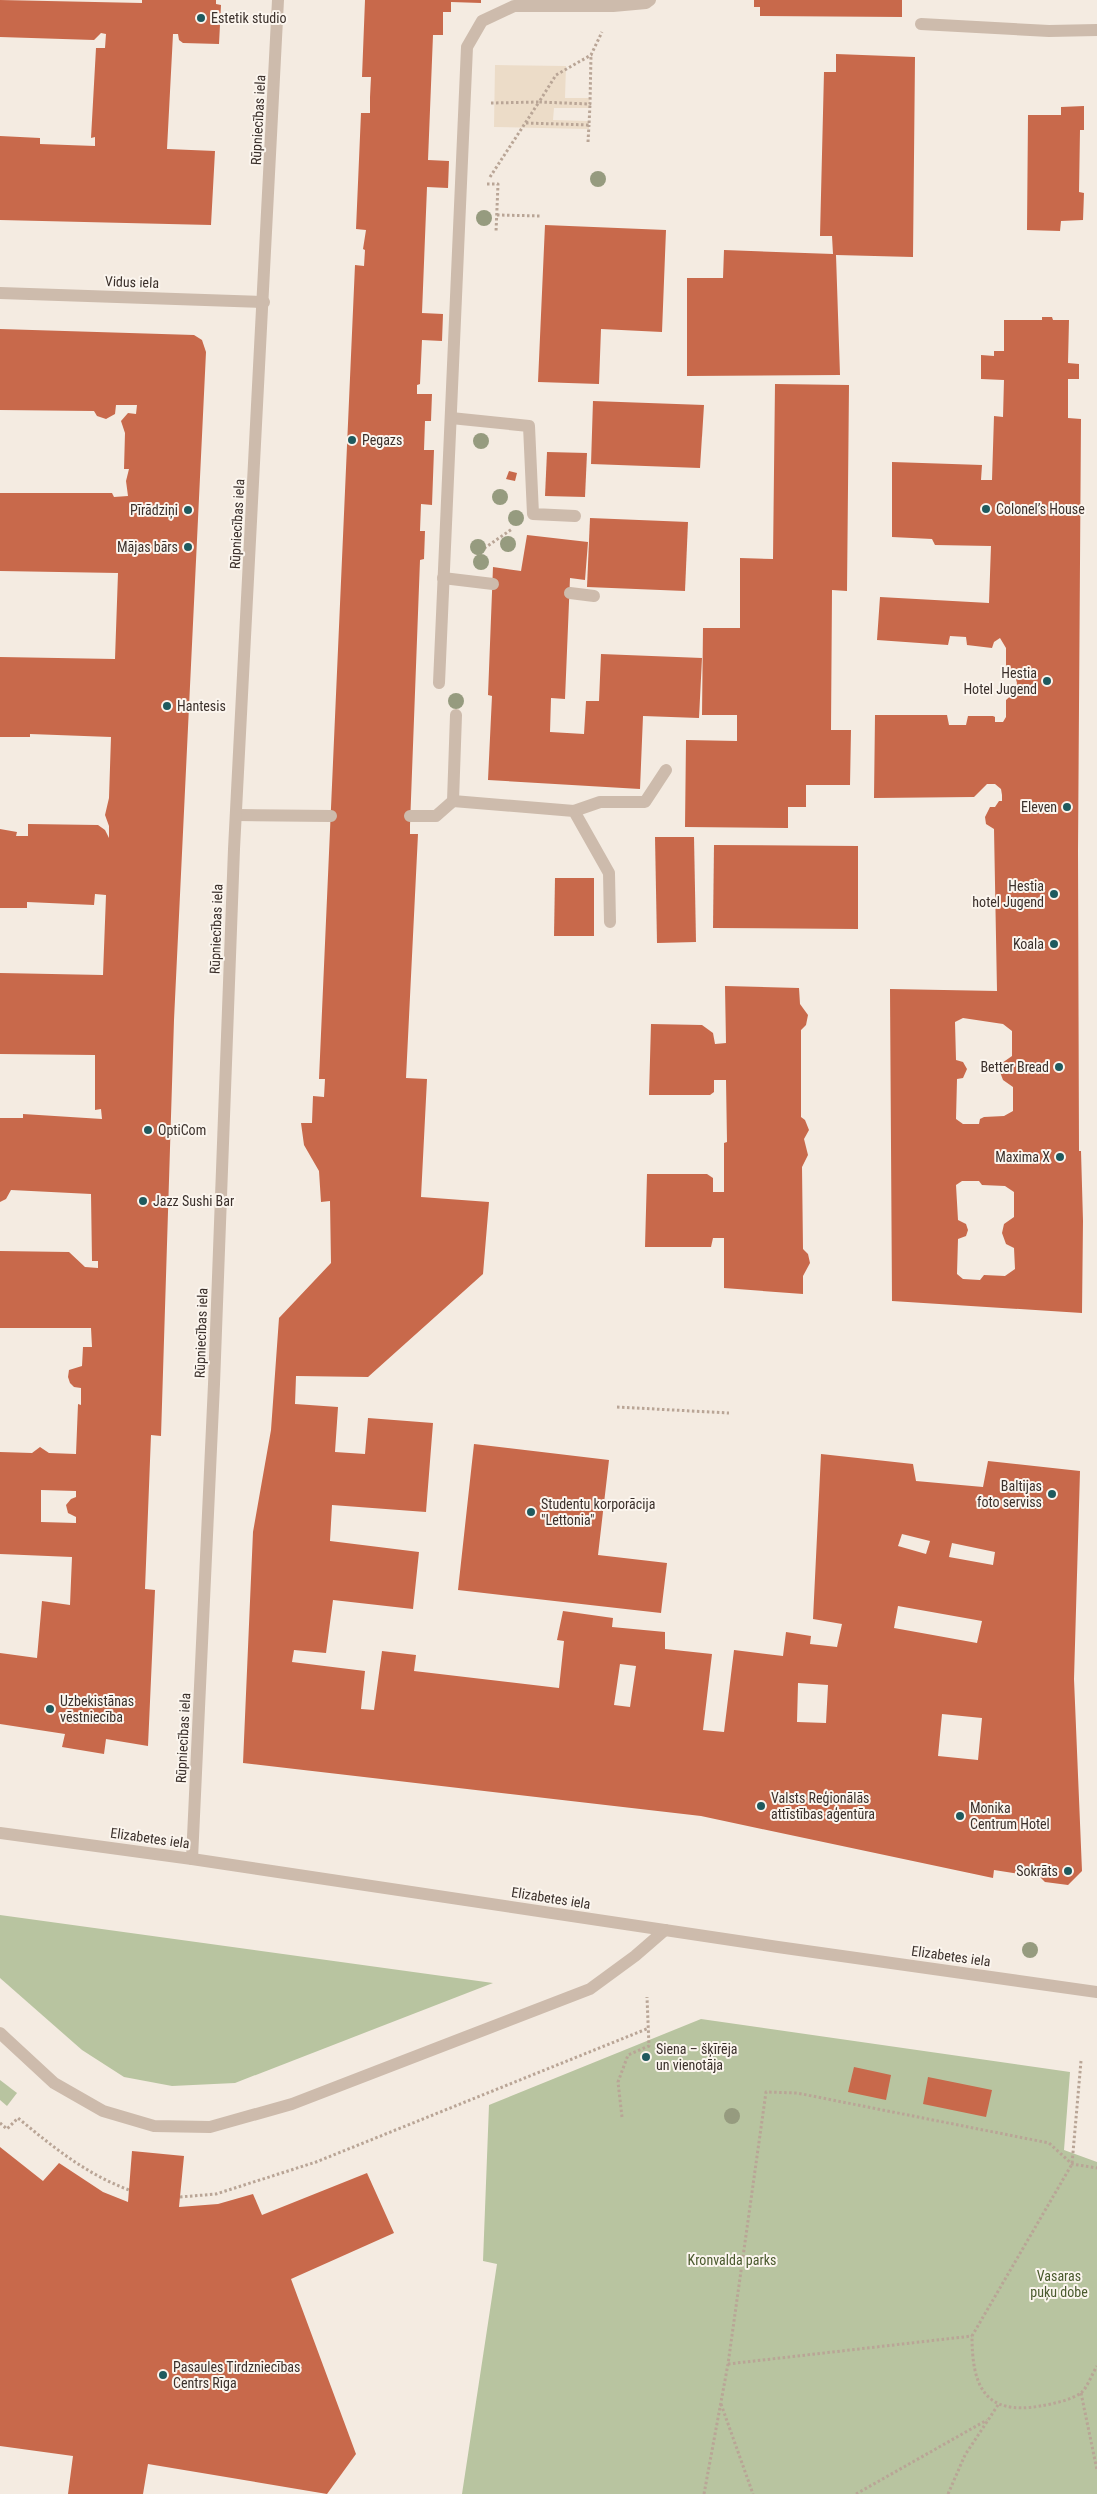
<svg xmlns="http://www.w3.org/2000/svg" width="1097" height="2494" font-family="'Roboto Condensed',sans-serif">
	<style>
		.green { fill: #b8c4a0 }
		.plaza { fill: #ecdcc8 }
		.building { fill: #c8694b; fill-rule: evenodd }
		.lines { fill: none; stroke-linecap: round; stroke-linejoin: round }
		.path { stroke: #b9a596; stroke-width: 3; stroke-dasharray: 2.5 2.5; stroke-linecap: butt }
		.lane { stroke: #cdbbac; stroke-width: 12 }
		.street { stroke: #cdbbac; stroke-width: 12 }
		.tree { fill: #969b7f }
		.poi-dot { fill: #1f5a5e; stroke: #fbf5ee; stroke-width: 2 }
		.labels { text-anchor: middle; stroke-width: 4; stroke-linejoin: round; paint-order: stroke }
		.poi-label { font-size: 14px; fill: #3b302b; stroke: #fbf5ee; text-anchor: start }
		.street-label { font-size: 14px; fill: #3b302b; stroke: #fbf5ee }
		.park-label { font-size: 14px; fill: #4a5a2e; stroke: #fbf5ee }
	</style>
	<rect width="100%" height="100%" fill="#f4ebe1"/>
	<g class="green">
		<polygon points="0,1915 493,1983 235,2083 172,2086 124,2077 82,2050 0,1978"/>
		<polygon points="701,2019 1070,2072 1064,2150 1097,2162 1097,2494 462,2494 497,2264 483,2261 489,2105"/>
		<polygon points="0,2080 17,2093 7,2106 0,2100"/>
	</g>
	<polygon class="plaza" points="495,65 566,66 565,98 590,98 589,108 554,108 553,120 589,121 589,129 494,127"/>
	<g class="building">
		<polygon points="0,0 142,3 142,0 216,0 216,4 221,5 219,44 183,43 179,40 178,34 173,34 167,149 215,151 211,225 0,220 0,136 40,138 40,144 95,146 95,137 91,138 96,48 105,48 106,34 101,33 94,40 0,37"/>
		<path d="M 365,0 L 481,0 L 481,3 L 451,2 L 451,12 L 443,12 L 443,35 L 433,35 L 428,160 L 449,161 L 448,188 L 427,187 L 422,313 L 443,314 L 442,341 L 422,340 L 420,384 L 417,385 L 417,394 L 432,394 L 431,421 L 425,421 L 424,450 L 434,450 L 432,505 L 421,504 L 420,531 L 425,531 L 424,559 L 420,560 L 410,825 L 410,834 L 418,834 L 406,1078 L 427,1079 L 421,1197 L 489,1202 L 483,1274 L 368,1377 L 296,1376 L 295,1404 L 338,1407 L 335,1452 L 365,1454 L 368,1418 L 433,1423 L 426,1512 L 332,1505 L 330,1541 L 419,1552 L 413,1609 L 333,1600 L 326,1653 L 294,1650 L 292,1662 L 365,1671 L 361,1709 L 374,1710 L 382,1651 L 416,1655 L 414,1671 L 559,1688 L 564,1641 L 557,1640 L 563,1611 L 613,1618 L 612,1627 L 665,1632 L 665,1649 L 712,1654 L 703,1730 L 724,1732 L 734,1650 L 783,1656 L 786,1632 L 811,1636 L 810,1644 L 837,1647 L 842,1624 L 813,1619 L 821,1454 L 913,1464 L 916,1481 L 983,1487 L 988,1461 L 1080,1471 L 1074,1679 L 1082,1871 L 1068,1885 L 1045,1882 L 1040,1877 L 994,1870 L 993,1878 L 701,1816 L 243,1763 L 253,1532 L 271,1430 L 279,1318 L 331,1263 L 330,1201 L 321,1202 L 319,1171 L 304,1145 L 301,1123 L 312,1123 L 313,1096 L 324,1097 L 325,1079 L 319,1079 L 355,265 L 364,266 L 365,250 L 363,249 L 366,230 L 356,229 L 361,113 L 370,113 L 370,97 L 371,77 L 362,77 ZM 902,1534 L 930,1541 L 926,1554 L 898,1546 ZM 952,1543 L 995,1552 L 993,1565 L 949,1557 ZM 898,1606 L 982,1621 L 977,1643 L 894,1628 ZM 620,1664 L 636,1666 L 630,1707 L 614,1705 ZM 798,1683 L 828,1685 L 826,1723 L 797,1722 ZM 942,1714 L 982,1718 L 978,1760 L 938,1756 Z"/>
		<polygon points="754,0 902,0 902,17 760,16 760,7 754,7"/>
		<polygon points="836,54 915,57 913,257 836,255 840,375 687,376 687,278 723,278 724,250 833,254 832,236 820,236 824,72 836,72"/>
		<polygon points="1084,106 1084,130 1080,130 1079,192 1084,193 1083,220 1061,221 1060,231 1027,230 1028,115 1061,115 1061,107"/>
		<polygon points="545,225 666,230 662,332 601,329 599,384 538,382"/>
		<path d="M 1042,317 L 1052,317 L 1053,320 L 1069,320 L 1068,363 L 1079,364 L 1079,379 L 1068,379 L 1068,418 L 1081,419 L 1078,851 L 1079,1151 L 1081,1151 L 1083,1221 L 1082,1313 L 892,1301 L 890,989 L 997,991 L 994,829 L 986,824 L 985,817 L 990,807 L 995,807 L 999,801 L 1002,801 L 1002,795 L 1001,789 L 995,784 L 987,784 L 974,797 L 874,798 L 875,715 L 947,715 L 949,725 L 966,725 L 968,716 L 993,716 L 995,717 L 995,722 L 1003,722 L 1006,717 L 1006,700 L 1014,693 L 1017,683 L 1015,676 L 1006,667 L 1006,648 L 1000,638 L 994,642 L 992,648 L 967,645 L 966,637 L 950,636 L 948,645 L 877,640 L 880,597 L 989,603 L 991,546 L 935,545 L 932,539 L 892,537 L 892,462 L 982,465 L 981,480 L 992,480 L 994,416 L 1003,417 L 1004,380 L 981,379 L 981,355 L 994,356 L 994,351 L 1004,351 L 1004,320 L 1042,320 ZM 963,1018 L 1003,1024 L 1012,1031 L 1012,1056 L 1002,1063 L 1000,1072 L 1003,1080 L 1013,1087 L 1013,1111 L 1004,1116 L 984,1117 L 980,1119 L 979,1124 L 963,1124 L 956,1119 L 957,1079 L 963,1078 L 967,1069 L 963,1062 L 956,1060 L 955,1022 ZM 962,1181 L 979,1181 L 982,1185 L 1005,1186 L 1014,1192 L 1014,1217 L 1004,1224 L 1002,1233 L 1006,1244 L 1014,1248 L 1015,1269 L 1005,1276 L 984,1275 L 980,1280 L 963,1279 L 957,1274 L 958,1239 L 966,1236 L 968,1230 L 966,1224 L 958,1220 L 956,1185 Z"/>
		<path d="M 0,329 L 194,335 L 202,340 L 206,352 L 174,1020 L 161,1436 L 151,1435 L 145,1589 L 155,1590 L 148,1746 L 106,1739 L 104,1754 L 62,1747 L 65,1734 L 0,1724 L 0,1653 L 37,1658 L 42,1601 L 70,1605 L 72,1557 L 0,1554 L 0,1452 L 32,1453 L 40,1447 L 49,1453 L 76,1454 L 78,1404 L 81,1405 L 81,1388 L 74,1387 L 70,1383 L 68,1377 L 69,1370 L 82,1366 L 83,1347 L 92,1347 L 91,1328 L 0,1328 L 0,1251 L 69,1252 L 85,1267 L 98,1268 L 98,1261 L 92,1261 L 91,1194 L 11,1190 L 6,1199 L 0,1202 L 0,1118 L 23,1118 L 23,1114 L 102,1119 L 101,1109 L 95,1110 L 95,1055 L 0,1054 L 0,973 L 103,975 L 106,895 L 95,894 L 94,905 L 27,902 L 27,908 L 0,908 L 0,829 L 17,832 L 16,836 L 28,836 L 28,824 L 98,825 L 105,830 L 109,838 L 109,826 L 105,815 L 109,798 L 111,737 L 30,734 L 30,737 L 0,737 L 0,657 L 115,659 L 118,573 L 0,571 L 0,493 L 112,493 L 114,497 L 128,496 L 126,481 L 129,469 L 124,469 L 125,433 L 121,421 L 128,413 L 136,414 L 137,405 L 116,405 L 115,414 L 106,419 L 97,416 L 94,411 L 0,410 ZM 41,1490 L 76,1491 L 76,1497 L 71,1499 L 66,1505 L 68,1513 L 76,1517 L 76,1523 L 41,1522 Z"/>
		<polygon points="775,384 849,385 847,591 832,590 831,730 851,730 850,785 806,785 806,807 788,807 788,828 685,827 686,740 737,741 737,715 702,715 703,628 740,628 740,558 773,559"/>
		<polygon points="593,401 704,405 700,468 591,464"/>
		<polygon points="547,452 587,453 585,497 545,496"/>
		<polygon points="509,471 517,473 515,481 506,479"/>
		<polygon points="590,518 688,522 685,591 587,587"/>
		<polygon points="527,535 588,542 585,580 570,578 565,699 551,698 550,732 584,734 586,701 599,701 601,654 702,658 699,718 643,716 640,789 488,780 492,696 488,695 493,567 521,571"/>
		<polygon points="655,837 694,837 696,942 657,943"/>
		<polygon points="714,845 858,846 858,929 713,928"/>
		<polygon points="555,878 594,878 594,936 554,936"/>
		<polygon points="725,986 799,988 800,1004 808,1015 806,1025 801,1030 801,1117 805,1120 809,1130 804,1139 808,1155 802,1167 803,1249 808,1254 810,1263 803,1276 803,1294 724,1288 724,1238 713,1238 711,1247 645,1247 647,1174 707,1174 713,1178 713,1192 724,1192 724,1143 727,1142 726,1080 714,1080 714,1092 710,1095 649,1095 651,1024 702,1025 713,1033 715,1044 726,1043"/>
		<polygon points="474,1444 609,1460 598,1555 667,1563 661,1613 458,1590"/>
		<polygon points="854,2067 891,2075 886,2100 848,2092"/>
		<polygon points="928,2077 992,2090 986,2117 923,2104"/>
		<polygon points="0,2147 43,2181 59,2163 103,2192 128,2202 132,2151 184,2156 179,2207 218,2204 253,2194 262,2215 367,2173 394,2233 291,2279 356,2454 327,2494 148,2464 143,2494 68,2494 73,2456 0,2446"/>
	</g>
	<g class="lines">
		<g class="path">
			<polyline points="491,103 539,102 556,75 591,55 602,32"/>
			<polyline points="526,123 589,125 590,104"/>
			<polyline points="588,142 589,125"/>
			<polyline points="490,177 539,102 590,104 591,55"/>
			<polyline points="487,184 498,184 496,232"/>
			<polyline points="497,215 542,216"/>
			<polyline points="476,554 512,529"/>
			<polyline points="617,1407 729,1413"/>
			<path d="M 1081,2061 L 1072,2164 L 972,2336 C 972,2385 984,2416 1040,2406 C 1052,2404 1071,2400 1081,2393 C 1087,2388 1092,2374 1097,2366"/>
			<polyline points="622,2117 618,2082 628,2055 649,2046 647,1997"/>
			<path d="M 0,2123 L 7,2129 L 18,2118 C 53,2147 86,2174 129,2190"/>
			<polyline points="180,2197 216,2194 316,2162 649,2028"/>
			<polyline points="728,2364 972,2336"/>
			<polyline points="1081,2393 1097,2470"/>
			<polyline points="721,2404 753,2494"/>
			<polyline points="704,2494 728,2364 766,2092 797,2093 1049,2143 1072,2164 1097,2168"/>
			<polyline points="856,2494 987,2420"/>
			<polyline points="948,2494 965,2455 998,2405"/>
		</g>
		<g class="lane">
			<polyline points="921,24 1049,31 1097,30"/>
			<polyline points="451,418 529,426 533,514 575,516"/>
			<polyline points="443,578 493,584"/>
			<polyline points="570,593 594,596"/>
			<polyline points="439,683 467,47 482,21 514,6 613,6 646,3 650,0"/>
			<polyline points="453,801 574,811 609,873 610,922"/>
			<polyline points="574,811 600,802 645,802 666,770"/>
			<polyline points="236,815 331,816"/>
			<polyline points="410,816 436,816 453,801 456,715"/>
			<polyline points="0,2033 54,2083 103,2111 154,2126 210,2127 292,2104 590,1989 635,1956 665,1930"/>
		</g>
		<g class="street">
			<polyline points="0,293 264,302"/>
			<polyline points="0,1833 192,1859 778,1947 1097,1992"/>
			<polyline points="192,1859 214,1384 234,849 278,0"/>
		</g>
	</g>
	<g class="tree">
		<circle cx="598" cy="179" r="8"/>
		<circle cx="484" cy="218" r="8"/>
		<circle cx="481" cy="441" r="8"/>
		<circle cx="500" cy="497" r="8"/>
		<circle cx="516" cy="518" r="8"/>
		<circle cx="508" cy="544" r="8"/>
		<circle cx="478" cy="547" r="8"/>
		<circle cx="481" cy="562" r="8"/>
		<circle cx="456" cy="701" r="8"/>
		<circle cx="1030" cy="1950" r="8"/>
		<circle cx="732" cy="2116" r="8"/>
	</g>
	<g class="poi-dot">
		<circle cx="201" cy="18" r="5"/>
		<circle cx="352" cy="440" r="5"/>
		<circle cx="986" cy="509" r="5"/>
		<circle cx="188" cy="510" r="5"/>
		<circle cx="188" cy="547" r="5"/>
		<circle cx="1047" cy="681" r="5"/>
		<circle cx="167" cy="706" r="5"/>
		<circle cx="1067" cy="807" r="5"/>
		<circle cx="1054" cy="894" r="5"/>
		<circle cx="1054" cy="944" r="5"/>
		<circle cx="1059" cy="1067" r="5"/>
		<circle cx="148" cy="1130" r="5"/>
		<circle cx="1060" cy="1157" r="5"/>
		<circle cx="143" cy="1201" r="5"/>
		<circle cx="1052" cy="1494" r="5"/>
		<circle cx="531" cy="1512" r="5"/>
		<circle cx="50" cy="1709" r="5"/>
		<circle cx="761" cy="1806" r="5"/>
		<circle cx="960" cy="1816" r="5"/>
		<circle cx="1068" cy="1871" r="5"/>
		<circle cx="646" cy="2057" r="5"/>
		<circle cx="163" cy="2375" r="5"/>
	</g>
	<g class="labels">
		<g class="poi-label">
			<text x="211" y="23">Estetik studio</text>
			<text x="362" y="445">Pegazs</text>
			<text x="996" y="514">Colonel’s House</text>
			<text x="178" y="515" text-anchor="end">Pīrādziņi</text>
			<text x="178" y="552" text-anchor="end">Mājas bārs</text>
			<text x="1037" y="678" text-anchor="end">Hestia<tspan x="1037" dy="16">Hotel Jugend</tspan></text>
			<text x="177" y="711">Hantesis</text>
			<text x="1057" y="812" text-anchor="end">Eleven</text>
			<text x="1044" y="891" text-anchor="end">Hestia<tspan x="1044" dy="16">hotel Jugend</tspan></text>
			<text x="1044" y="949" text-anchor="end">Koala</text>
			<text x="1049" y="1072" text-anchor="end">Better Bread</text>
			<text x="158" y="1135">OptiCom</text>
			<text x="1050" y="1162" text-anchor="end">Maxima X</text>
			<text x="153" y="1206">Jazz Sushi Bar</text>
			<text x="1042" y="1491" text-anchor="end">Baltijas<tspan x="1042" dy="16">foto serviss</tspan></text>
			<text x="541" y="1509">Studentu korporācija<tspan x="541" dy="16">"Lettonia"</tspan></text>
			<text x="60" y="1706">Uzbekistānas<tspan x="60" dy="16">vēstniecība</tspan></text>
			<text x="771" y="1803">Valsts Reģionālās<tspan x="771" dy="16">attīstības aģentūra</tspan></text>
			<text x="970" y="1813">Monika<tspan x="970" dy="16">Centrum Hotel</tspan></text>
			<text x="1058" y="1876" text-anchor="end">Sokrāts</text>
			<text x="656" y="2054">Siena – šķīrēja<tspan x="656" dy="16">un vienotāja</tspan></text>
			<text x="173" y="2372">Pasaules Tirdzniecības<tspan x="173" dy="16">Centrs Rīga</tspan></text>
		</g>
		<g class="street-label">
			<text transform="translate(258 120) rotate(-87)" y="5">Rūpniecības iela</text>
			<text transform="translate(132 282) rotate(2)" y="5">Vidus iela</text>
			<text transform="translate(237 524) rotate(-87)" y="5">Rūpniecības iela</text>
			<text transform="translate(216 929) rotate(-88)" y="5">Rūpniecības iela</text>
			<text transform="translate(201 1333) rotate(-88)" y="5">Rūpniecības iela</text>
			<text transform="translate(183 1738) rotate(-87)" y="5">Rūpniecības iela</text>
			<text transform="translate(150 1838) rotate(8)" y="5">Elizabetes iela</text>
			<text transform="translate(551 1898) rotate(9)" y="5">Elizabetes iela</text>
			<text transform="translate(951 1956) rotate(8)" y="5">Elizabetes iela</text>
		</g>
		<g class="park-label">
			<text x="732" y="2265">Kronvalda parks</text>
			<text x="1059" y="2281">Vasaras<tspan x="1059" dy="16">puķu dobe</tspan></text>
		</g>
	</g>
</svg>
